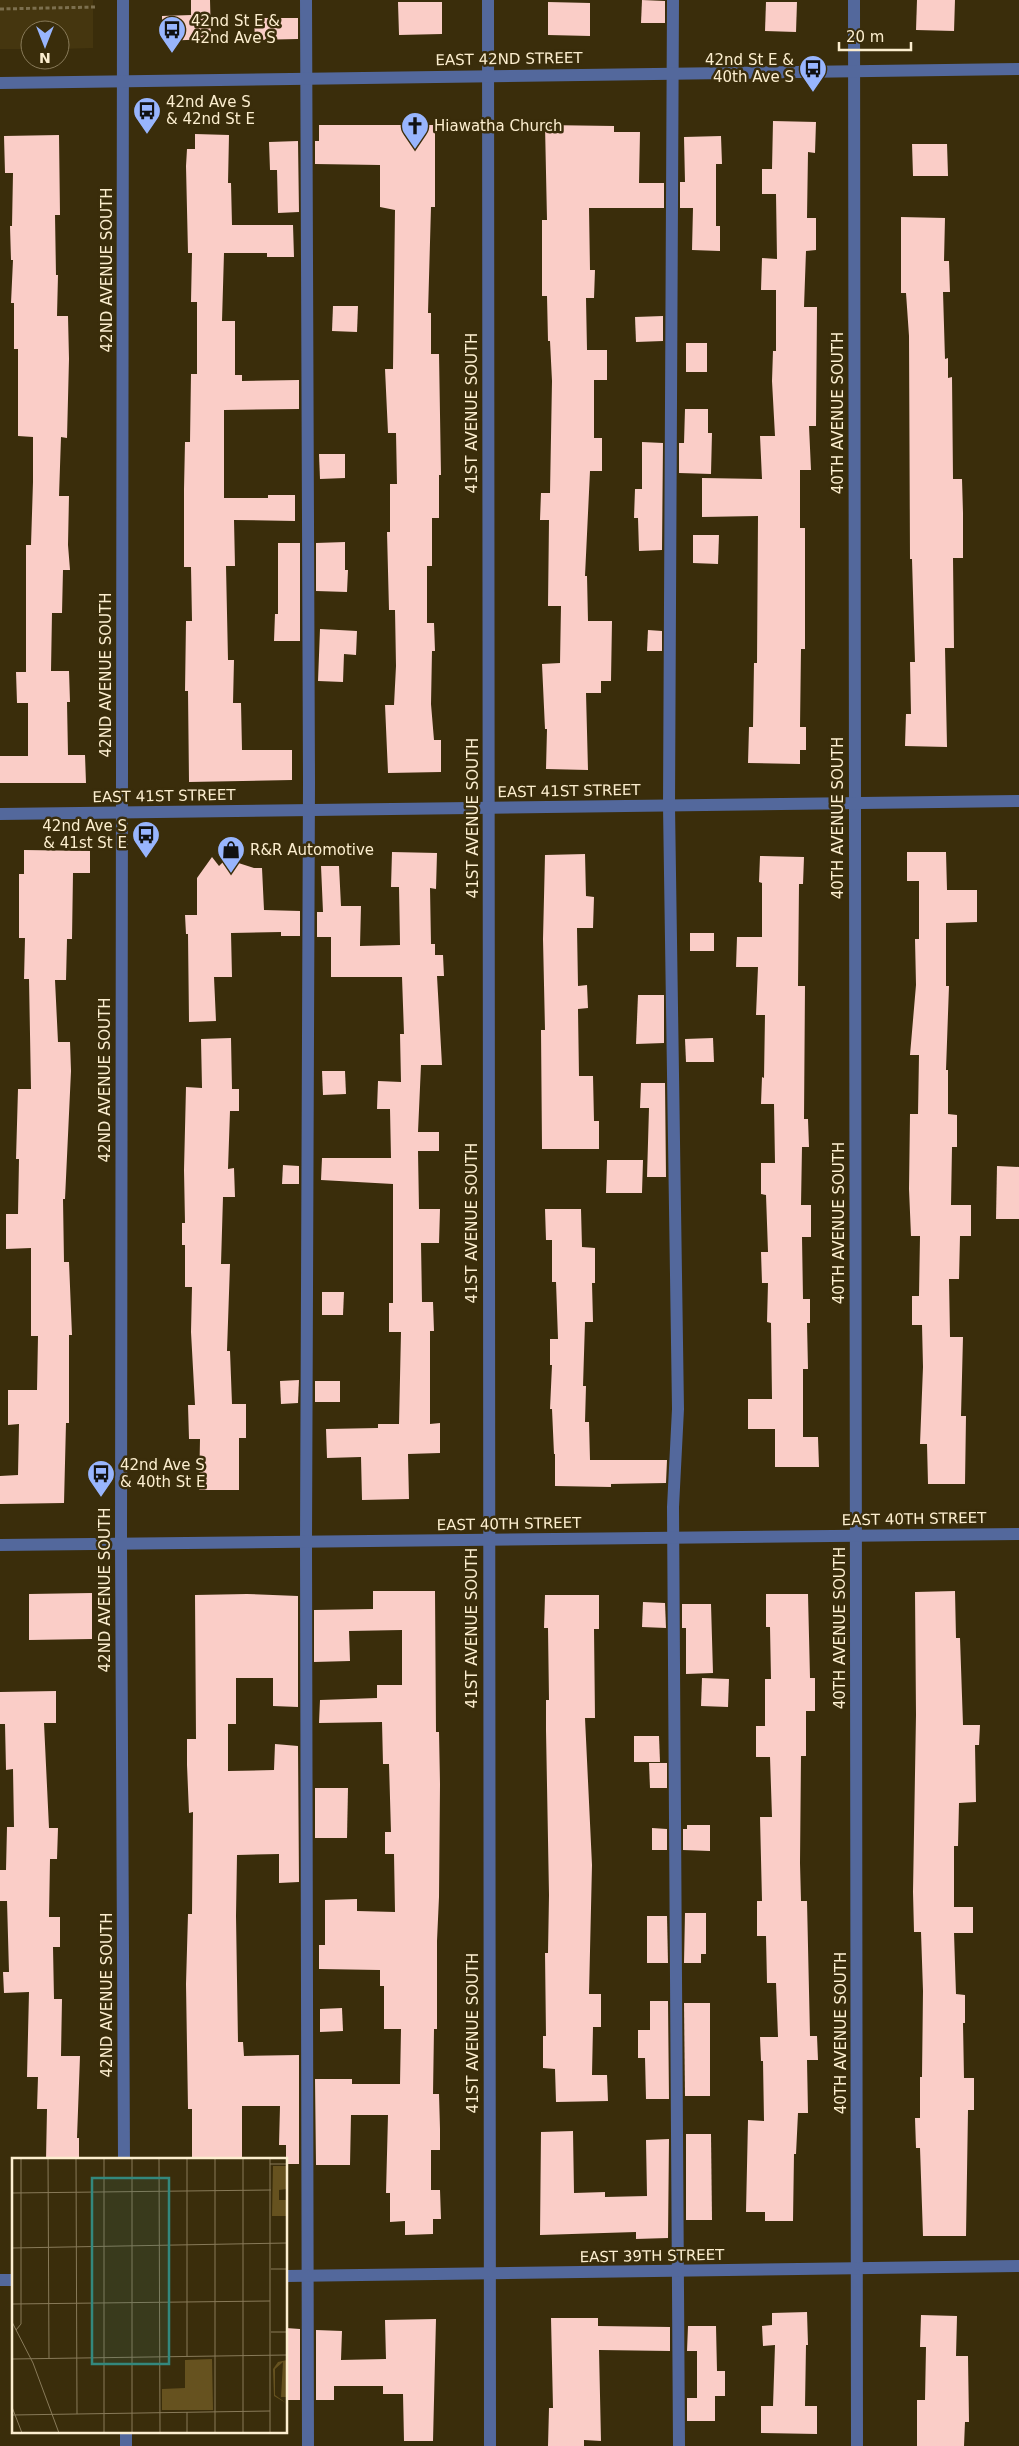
<svg xmlns="http://www.w3.org/2000/svg" width="1019" height="2446" font-family="'DejaVu Sans',sans-serif">
	<style>
		.built { fill: #45360f }
		.building { fill: #facdc7 }
		.lines { fill: none; stroke-linecap: round; stroke-linejoin: round }
		.path { stroke: #7c6f4e; stroke-width: 3; stroke-dasharray: 4 2.5; stroke-linecap: butt }
		.minor { stroke: #53689c; stroke-width: 12 }
		.labels { text-anchor: middle; stroke-width: 5; stroke-linejoin: round; paint-order: stroke }
		.poi-label { font-size: 15px; fill: #fceecf; stroke: #3a2d0b; text-anchor: start }
		.street-label { font-size: 15px; fill: #fceecf; stroke: #3a2d0b }
		.inset-road { fill: none; stroke: #887a59; stroke-width: 1 }
		.view { fill: #33887d; fill-opacity: 0.15; stroke: #33887d; stroke-width: 2.5 }
		.inset-edge { fill: none; stroke: #fceecf; stroke-width: 2.5 }
	</style>
	<rect width="100%" height="100%" fill="#3a2d0b"/>
	<polygon class="built" points="0,0 93,0 93,48 60,49 60,30 30,30 30,49 0,49"/>
	<g class="building">
		<polygon points="191,0 210,0 211,39 162,41 162,16 191,15"/>
		<polygon points="642,0 665,1 665,23 641,23"/>
		<polygon points="917,0 955,0 954,31 916,30"/>
		<polygon points="398,2 442,2 442,34 399,35"/>
		<polygon points="548,2 590,3 590,36 548,35"/>
		<polygon points="766,2 797,2 796,32 765,31"/>
		<polygon points="254,18 298,18 298,39 255,40"/>
		<polygon points="773,121 816,122 815,153 808,152 807,218 816,218 816,250 806,251 804,307 817,307 816,426 809,426 811,470 800,470 800,528 805,528 805,649 801,649 800,727 806,727 806,750 800,750 800,764 748,763 749,727 753,727 754,663 757,663 758,516 702,517 702,478 762,479 760,436 775,436 772,381 773,351 776,351 776,290 761,290 762,258 777,259 776,194 762,194 762,169 772,169"/>
		<polygon points="319,125 435,125 435,207 431,207 428,313 431,313 431,354 439,354 441,475 439,475 439,518 432,518 432,566 427,566 427,623 434,623 435,651 432,651 431,704 434,740 441,740 441,772 388,773 385,705 394,705 396,666 395,610 389,610 387,532 390,532 390,484 397,484 396,433 388,433 385,369 393,369 395,210 380,207 380,165 315,164 315,141 319,141"/>
		<polygon points="545,125 614,126 614,132 640,132 639,183 664,183 664,208 589,208 590,270 595,270 594,298 586,298 587,350 607,350 607,380 594,380 594,438 602,438 602,471 590,471 585,576 587,576 588,621 612,621 611,681 601,681 601,693 586,693 588,770 546,769 547,729 545,729 542,664 560,663 561,606 548,606 549,520 540,520 541,493 550,493 552,381 550,341 548,341 547,296 542,296 542,220 547,220"/>
		<polygon points="195,134 229,135 228,183 231,183 232,225 293,225 294,257 267,257 267,253 224,253 222,321 235,321 235,375 242,375 242,381 299,380 299,409 224,410 224,498 268,498 268,495 295,495 295,521 234,520 235,566 226,566 228,660 234,660 233,703 241,703 242,750 292,750 292,780 189,782 188,691 185,691 186,621 192,621 191,567 184,567 184,489 185,442 190,442 191,374 197,374 197,302 191,302 192,253 188,253 186,166 187,149 195,149"/>
		<polygon points="59,135 60,215 55,215 56,275 58,275 57,316 68,316 69,359 67,438 61,437 59,496 69,496 68,545 70,570 63,570 62,613 52,613 51,671 69,671 70,702 67,702 68,755 85,755 86,783 0,783 0,756 28,756 28,703 17,703 16,672 26,672 26,545 31,545 33,482 33,437 18,436 18,349 14,349 14,303 11,303 13,260 11,260 10,226 12,226 13,173 5,173 4,136"/>
		<polygon points="721,136 722,164 716,164 716,226 720,226 720,251 692,250 693,208 680,208 680,182 685,182 684,137"/>
		<polygon points="298,141 299,212 278,213 277,170 270,170 269,142"/>
		<polygon points="912,144 947,144 948,176 913,176"/>
		<polygon points="901,217 945,218 944,261 949,261 950,292 943,292 945,359 948,358 948,378 952,377 953,479 962,479 963,513 963,558 953,558 954,648 945,648 947,747 905,746 906,714 911,714 910,662 915,662 912,559 910,559 909,336 906,293 901,293"/>
		<polygon points="333,306 358,306 357,332 332,331"/>
		<polygon points="663,316 663,341 636,342 635,317"/>
		<rect x="686" y="343" width="21" height="29"/>
		<polygon points="685,409 708,409 708,433 712,433 711,474 679,473 679,443 684,443"/>
		<polygon points="642,442 663,443 662,550 639,551 638,518 634,518 635,489 642,489"/>
		<polygon points="319,454 345,454 345,478 320,479"/>
		<polygon points="693,535 719,535 718,564 693,563"/>
		<polygon points="345,542 345,570 348,570 347,592 316,591 316,543"/>
		<polygon points="278,543 300,543 300,641 274,641 275,614 278,614"/>
		<polygon points="320,629 357,631 356,655 344,654 343,682 318,681"/>
		<polygon points="648,630 662,631 662,651 647,651"/>
		<polygon points="24,850 90,851 90,873 73,873 72,939 67,939 66,980 55,980 58,1042 70,1042 71,1071 65,1199 63,1199 64,1262 69,1262 72,1335 69,1335 69,1423 66,1423 64,1503 0,1504 0,1476 18,1475 19,1424 8,1425 8,1390 37,1390 38,1336 31,1336 31,1248 6,1249 6,1214 18,1214 19,1159 16,1159 18,1089 31,1089 29,979 24,979 25,938 19,938 19,874 24,874"/>
		<polygon points="392,852 437,853 436,889 430,888 431,944 435,944 435,955 443,955 444,976 437,976 442,1065 421,1065 418,1132 439,1132 439,1151 418,1151 419,1209 440,1209 439,1243 421,1243 422,1302 433,1302 434,1331 430,1331 430,1424 440,1423 440,1453 408,1454 409,1499 362,1500 361,1457 327,1458 326,1429 378,1428 378,1424 399,1424 401,1332 389,1332 389,1303 393,1303 393,1184 321,1180 322,1158 391,1158 390,1109 377,1109 378,1081 401,1082 400,1034 404,1034 402,977 331,977 331,937 317,937 317,912 323,912 321,866 339,866 341,906 361,906 360,946 400,945 399,887 391,887"/>
		<polygon points="907,852 946,852 947,890 977,890 977,922 946,923 946,986 949,986 946,1070 948,1070 948,1114 957,1115 957,1147 952,1147 951,1205 971,1205 971,1236 960,1236 959,1279 949,1279 950,1337 963,1337 961,1416 966,1416 965,1484 928,1484 927,1444 920,1444 923,1367 922,1325 912,1325 912,1296 919,1296 920,1236 911,1236 909,1189 910,1114 918,1114 919,1055 910,1055 916,985 915,939 919,939 919,881 907,881"/>
		<polygon points="585,854 586,896 594,897 593,928 577,928 578,986 587,985 588,1008 578,1009 579,1076 593,1076 594,1121 599,1121 599,1149 542,1149 541,1030 545,1030 543,939 545,855"/>
		<polygon points="760,856 804,857 803,884 799,884 798,986 805,986 804,1119 808,1119 809,1147 802,1147 801,1205 811,1205 811,1237 802,1237 803,1299 810,1299 810,1323 807,1323 808,1369 803,1369 803,1437 818,1437 819,1467 775,1467 775,1429 748,1429 748,1399 772,1399 771,1323 767,1322 768,1283 762,1283 761,1252 768,1252 766,1195 761,1194 761,1163 775,1163 774,1104 761,1104 762,1077 764,1078 765,1015 756,1015 758,967 736,967 737,937 762,937 762,883 759,882"/>
		<polygon points="212,857 219,866 226,859 254,868 262,868 264,910 300,911 300,936 281,936 281,932 231,933 232,977 214,977 216,1021 189,1022 188,934 186,934 185,915 197,915 197,878"/>
		<rect x="690" y="933" width="24" height="18"/>
		<polygon points="638,995 664,995 664,1043 636,1044"/>
		<polygon points="231,1038 232,1089 239,1089 239,1111 230,1111 228,1169 234,1168 235,1197 223,1197 221,1264 230,1264 227,1351 230,1351 232,1404 246,1404 246,1438 239,1438 239,1490 199,1490 200,1439 189,1439 188,1405 195,1405 191,1332 192,1287 185,1287 185,1245 182,1245 182,1223 185,1223 184,1170 186,1087 202,1088 201,1039"/>
		<polygon points="713,1038 714,1062 686,1062 685,1039"/>
		<polygon points="322,1071 345,1071 346,1094 323,1095"/>
		<polygon points="641,1083 665,1083 666,1177 647,1177 649,1108 640,1108"/>
		<polygon points="607,1160 643,1160 642,1193 606,1193"/>
		<polygon points="283,1165 299,1166 299,1184 282,1184"/>
		<polygon points="997,1166 1019,1167 1019,1219 996,1219"/>
		<polygon points="545,1209 581,1209 582,1247 595,1248 595,1283 592,1283 593,1322 585,1322 583,1386 586,1386 585,1422 589,1422 590,1460 667,1460 666,1483 611,1484 611,1487 555,1486 555,1454 554,1454 552,1409 550,1409 552,1365 550,1365 550,1339 558,1339 556,1282 552,1282 552,1240 546,1240"/>
		<polygon points="322,1292 344,1292 343,1315 322,1315"/>
		<polygon points="299,1380 298,1403 281,1404 280,1381"/>
		<rect x="315" y="1381" width="25" height="21"/>
		<polygon points="373,1591 435,1591 436,1732 439,1732 440,1784 439,1897 437,1941 437,2029 434,2029 433,2094 439,2094 440,2129 440,2150 431,2150 431,2190 440,2190 441,2219 433,2219 433,2234 405,2235 405,2221 390,2222 390,2193 386,2193 388,2115 351,2115 350,2165 316,2165 315,2079 352,2079 352,2084 400,2084 401,2029 384,2029 384,1986 380,1986 380,1970 319,1969 319,1945 325,1945 325,1900 357,1899 357,1911 395,1912 394,1854 385,1854 385,1832 391,1832 389,1764 383,1764 382,1722 319,1723 320,1700 377,1698 377,1685 402,1685 402,1630 349,1631 350,1661 314,1662 314,1610 373,1609"/>
		<polygon points="955,1591 956,1638 960,1638 963,1725 980,1725 979,1745 975,1745 976,1802 959,1803 958,1846 954,1846 954,1907 973,1907 973,1933 954,1933 956,1994 965,1995 965,2023 963,2023 964,2078 974,2078 974,2110 968,2110 966,2236 923,2236 920,2148 916,2148 915,2118 920,2118 920,2077 922,2077 923,1991 921,1932 914,1932 913,1892 916,1715 915,1592"/>
		<polygon points="92,1593 92,1639 29,1640 29,1594"/>
		<polygon points="247,1594 298,1596 298,1707 273,1706 273,1678 236,1678 236,1724 228,1724 228,1771 274,1770 275,1744 298,1746 299,1882 279,1883 279,1854 237,1855 236,1916 238,2042 243,2042 244,2056 299,2055 299,2164 286,2164 286,2145 279,2145 280,2106 242,2106 242,2160 192,2160 192,2109 188,2109 186,1984 188,1914 192,1914 193,1812 189,1813 187,1765 187,1739 196,1739 195,1595"/>
		<polygon points="766,1594 808,1594 810,1678 815,1678 815,1711 806,1711 806,1756 801,1756 800,1863 801,1901 807,1901 810,2036 817,2036 818,2060 807,2060 808,2113 798,2113 796,2154 794,2154 793,2221 765,2221 765,2212 746,2212 748,2120 764,2121 763,2061 761,2061 760,2037 778,2037 776,1983 767,1983 766,1936 757,1936 757,1901 762,1901 760,1817 772,1817 770,1757 756,1757 756,1726 765,1726 765,1679 771,1679 770,1627 766,1627"/>
		<polygon points="545,1595 599,1595 599,1629 594,1629 595,1718 585,1718 592,1865 589,1994 601,1994 601,2027 593,2027 592,2075 607,2075 608,2101 556,2102 555,2069 543,2068 543,2036 546,2036 545,1953 548,1953 549,1895 546,1730 546,1700 549,1700 548,1628 544,1628"/>
		<polygon points="643,1602 665,1603 666,1628 642,1627"/>
		<polygon points="682,1604 711,1604 713,1673 686,1674 686,1628 682,1628"/>
		<polygon points="702,1678 729,1679 728,1707 701,1706"/>
		<polygon points="56,1691 56,1723 44,1723 49,1828 58,1828 57,1859 50,1859 49,1917 60,1917 60,1947 53,1947 54,1999 62,1999 61,2056 80,2056 77,2138 79,2138 79,2160 46,2160 47,2109 37,2109 38,2077 27,2077 29,1992 4,1993 3,1972 9,1972 7,1901 0,1901 0,1870 6,1870 7,1827 14,1827 13,1769 6,1770 5,1724 0,1724 0,1692"/>
		<polygon points="634,1736 659,1736 660,1762 634,1762"/>
		<polygon points="649,1763 667,1763 667,1788 650,1788"/>
		<polygon points="315,1788 348,1788 347,1838 315,1838"/>
		<polygon points="687,1825 710,1825 710,1851 683,1850 683,1829 687,1829"/>
		<polygon points="652,1828 667,1829 667,1850 652,1850"/>
		<polygon points="685,1913 706,1913 706,1954 701,1954 701,1963 684,1963"/>
		<polygon points="647,1916 667,1916 668,1963 647,1963"/>
		<polygon points="650,2001 668,2001 669,2099 646,2099 645,2058 638,2058 638,2030 650,2030"/>
		<polygon points="684,2003 710,2003 710,2096 685,2096"/>
		<polygon points="342,2008 343,2031 320,2032 320,2009"/>
		<polygon points="573,2131 574,2193 605,2192 605,2197 647,2196 646,2140 669,2139 668,2238 636,2239 636,2232 540,2235 541,2132"/>
		<polygon points="686,2134 711,2134 712,2220 686,2220"/>
		<polygon points="807,2312 808,2345 806,2345 805,2406 817,2406 817,2434 761,2433 761,2406 773,2406 775,2345 763,2346 762,2326 772,2325 772,2313"/>
		<polygon points="921,2315 957,2316 956,2356 968,2356 969,2422 965,2422 964,2446 917,2446 917,2400 925,2400 926,2347 920,2347"/>
		<polygon points="551,2318 598,2318 598,2326 670,2327 670,2351 599,2350 601,2441 584,2440 584,2446 548,2446 549,2408 553,2408"/>
		<polygon points="436,2319 433,2441 404,2441 403,2394 383,2394 383,2386 334,2386 334,2400 316,2400 316,2330 342,2331 341,2360 386,2359 385,2320"/>
		<polygon points="688,2326 716,2326 717,2371 725,2371 725,2396 715,2396 715,2421 687,2421 687,2398 697,2398 697,2351 687,2351"/>
		<polygon points="286,2328 300,2329 300,2400 286,2400"/>
	</g>
	<g class="lines">
		<polyline class="path" points="0,9 96,7"/>
		<g class="minor">
			<polyline points="123,0 121,1545 124,2160"/>
			<polyline points="306,0 309,783 306,1542 308,2446"/>
			<polyline points="488,0 490,2446"/>
			<polyline points="673,0 669,806 678,1409 673,1507 679,2446"/>
			<polyline points="854,0 857,2446"/>
			<polyline points="0,83 1019,69"/>
			<polyline points="0,814 1019,801"/>
			<polyline points="0,1545 1019,1534"/>
			<polyline points="286,2276 1019,2266"/>
			<polyline points="0,2280 14,2280"/>
			<polyline points="126,2432 126,2446"/>
		</g>
	</g>
	<defs>
		<symbol id="bus-pin" viewBox="-11 -11 22 30"><path d="M0 17L-7.5 6A9.5 9.5 0 1 1 7.5 6Z" fill="#98b5fd" stroke="#3a2d0b"/><path d="M-5-6H5V4H4V6H2V4H-2V6H-4V4H-5ZM-3.5-4V0h7V-4ZM-3.5 1.2v1.5H-2V1.2ZM2 1.2v1.5H3.5V1.2Z" fill="#111"/></symbol>
		<symbol id="church-pin" viewBox="-11 -11 22 30"><path d="M0 17L-7.5 6A9.5 9.5 0 1 1 7.5 6Z" fill="#98b5fd" stroke="#3a2d0b"/><path d="M-1.2-6h2.4v3.5h3.3v2.4h-3.3V6h-2.4V-.1h-3.3v-2.4h3.3Z" fill="#111"/></symbol>
		<symbol id="shop-pin" viewBox="-11 -11 22 30"><path d="M0 17L-7.5 6A9.5 9.5 0 1 1 7.5 6Z" fill="#98b5fd" stroke="#3a2d0b"/><path d="M-5-2.5h2.3a2.7 3.5 0 0 1 5.4 0H5L5.5 6h-11ZM-1.5-2.5h3a1.5 2.3 0 0 0-3 0Z" fill="#111"/></symbol>
	</defs>
	<g fill-rule="evenodd">
		<use href="#bus-pin" x="156" y="14" width="32" height="43"/>
		<use href="#bus-pin" x="797" y="53" width="32" height="43"/>
		<use href="#bus-pin" x="131" y="95" width="32" height="43"/>
		<use href="#church-pin" x="399" y="110" width="32" height="43"/>
		<use href="#bus-pin" x="130" y="819" width="32" height="43"/>
		<use href="#shop-pin" x="215" y="834" width="32" height="43"/>
		<use href="#bus-pin" x="85" y="1458" width="32" height="43"/>
	</g>
	<g class="labels">
		<g class="poi-label">
			<text x="191" y="26">42nd St E &amp;<tspan x="191" dy="17">42nd Ave S</tspan></text>
			<text x="794" y="65" text-anchor="end">42nd St E &amp;<tspan x="794" dy="17">40th Ave S</tspan></text>
			<text x="166" y="107">42nd Ave S<tspan x="166" dy="17">&amp; 42nd St E</tspan></text>
			<text x="434" y="131">Hiawatha Church</text>
			<text x="127" y="831" text-anchor="end">42nd Ave S<tspan x="127" dy="17">&amp; 41st St E</tspan></text>
			<text x="250" y="855">R&amp;R Automotive</text>
			<text x="120" y="1470">42nd Ave S<tspan x="120" dy="17">&amp; 40th St E</tspan></text>
		</g>
		<g class="street-label">
			<text transform="translate(509 59) rotate(-1)" y="5">EAST 42ND STREET</text>
			<text transform="translate(107 270) rotate(-90)" y="5">42ND AVENUE SOUTH</text>
			<text transform="translate(472 413) rotate(-90)" y="5">41ST AVENUE SOUTH</text>
			<text transform="translate(838 413) rotate(-90)" y="5">40TH AVENUE SOUTH</text>
			<text transform="translate(106 675) rotate(-90)" y="5">42ND AVENUE SOUTH</text>
			<text transform="translate(569 791) rotate(-1)" y="5">EAST 41ST STREET</text>
			<text transform="translate(164 796) rotate(-1)" y="5">EAST 41ST STREET</text>
			<text transform="translate(473 818) rotate(-90)" y="5">41ST AVENUE SOUTH</text>
			<text transform="translate(838 818) rotate(-90)" y="5">40TH AVENUE SOUTH</text>
			<text transform="translate(105 1080) rotate(-90)" y="5">42ND AVENUE SOUTH</text>
			<text transform="translate(472 1223) rotate(-90)" y="5">41ST AVENUE SOUTH</text>
			<text transform="translate(839 1223) rotate(-90)" y="5">40TH AVENUE SOUTH</text>
			<text transform="translate(914 1519) rotate(-1)" y="5">EAST 40TH STREET</text>
			<text transform="translate(509 1524) rotate(-1)" y="5">EAST 40TH STREET</text>
			<text transform="translate(105 1590) rotate(-90)" y="5">42ND AVENUE SOUTH</text>
			<text transform="translate(472 1628) rotate(-90)" y="5">41ST AVENUE SOUTH</text>
			<text transform="translate(840 1628) rotate(-90)" y="5">40TH AVENUE SOUTH</text>
			<text transform="translate(107 1995) rotate(-90)" y="5">42ND AVENUE SOUTH</text>
			<text transform="translate(473 2033) rotate(-90)" y="5">41ST AVENUE SOUTH</text>
			<text transform="translate(841 2033) rotate(-90)" y="5">40TH AVENUE SOUTH</text>
			<text transform="translate(652 2256) rotate(-1)" y="5">EAST 39TH STREET</text>
		</g>
	</g>
	<g transform="translate(12 2158)">
		<rect width="275" height="275" fill="#3a2d0b"/>
		<path d="M 261,8 L 275,8 L 275,31 L 267,32 L 267,42 L 274,42 L 274,58 L 260,58 ZM 200,201 L 201,252 L 150,252 L 150,231 L 173,230 L 173,202 ZM 275,202 L 275,239 L 269,239 L 271,204 L 263,211 L 263,237 L 274,245 L 262,238 L 261,211 L 266,204 Z" fill="#66521f"/>
		<path class="inset-road" d="M 36,0 L 37,201M 64,0 L 65,256M 92,0 L 92,275M 120,0 L 120,275M 147,0 L 148,275M 203,0 L 203,275M 231,0 L 231,275M 258,0 L 258,275M 258,6 L 275,6M 0,35 L 259,32M 0,90 L 275,85M 259,111 L 275,111M 0,146 L 258,143M 0,164 L 21,205 L 47,275M 4,172 L 9,166 L 9,0M 259,174 L 275,174M 175,199 L 175,0M 0,201 L 275,197M 0,249 L 10,275M 175,254 L 175,275M 0,257 L 258,253"/>
		<path class="view" d="M 80,20 L 157,20 L 157,206 L 80,206 Z"/>
		<rect width="275" height="275" class="inset-edge"/>
	</g>
	<g transform="translate(45 45) rotate(180)"><circle r="24" fill="#3a2d0b" stroke="#887a59"/>
	<path d="M0-4L9 19L0 12L-9 19Z" fill="#98b5fd"/>
	<text y="-8" font-size="14" font-weight="bold" text-anchor="middle" fill="#fceecf">N</text>
	</g>
	<path d="M839 42v8h72v-8" fill="none" stroke="#fceecf" stroke-width="2.5"/>
	<text x="846" y="42" font-size="15" fill="#fceecf" stroke="#3a2d0b" stroke-width="4" paint-order="stroke">20 m</text>
</svg>
